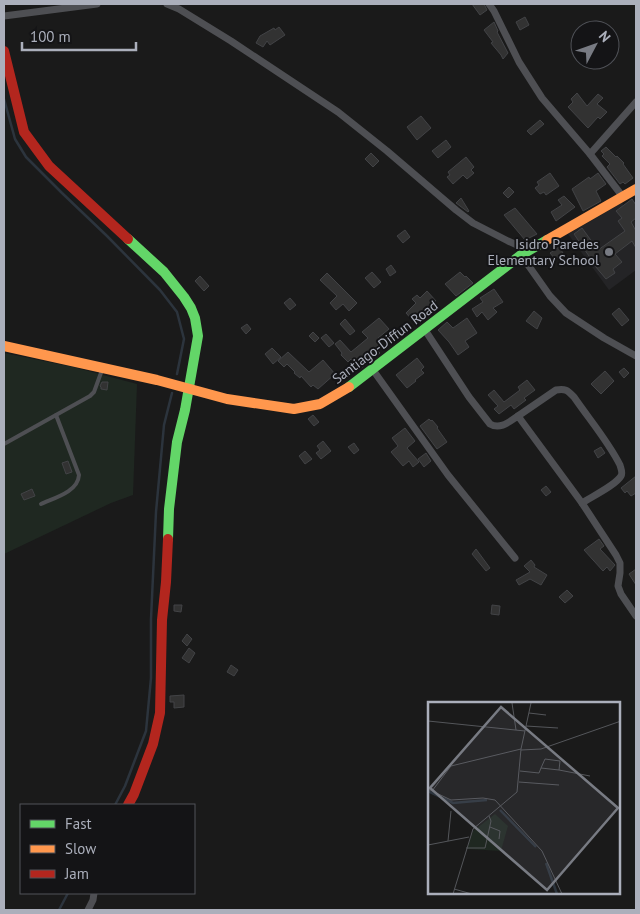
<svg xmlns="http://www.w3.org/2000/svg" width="640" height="914" font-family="'PT Sans',sans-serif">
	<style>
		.built { fill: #242426 }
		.green { fill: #1f2821 }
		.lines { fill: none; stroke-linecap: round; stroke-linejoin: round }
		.stream { stroke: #2c343d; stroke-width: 2.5 }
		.building { fill: #323232; stroke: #424346 }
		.lane { stroke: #4e4f53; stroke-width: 4 }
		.street { stroke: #4e4f53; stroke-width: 7 }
		.fast { stroke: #63d668; stroke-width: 10 }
		.slow { stroke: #ff974d; stroke-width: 10 }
		.jam { stroke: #b3261e; stroke-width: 10 }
		.poi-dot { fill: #787b83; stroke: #141416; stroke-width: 2 }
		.labels { text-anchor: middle; stroke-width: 4; stroke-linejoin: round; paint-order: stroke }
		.poi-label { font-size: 14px; fill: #abafbb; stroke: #141416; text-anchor: end }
		.street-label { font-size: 14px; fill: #abafbb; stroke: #141416 }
		.inset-river { fill: none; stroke: #2c343d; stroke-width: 2.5 }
		.inset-road { fill: none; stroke: #54565a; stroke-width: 1 }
		.view { fill: #787b83; fill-opacity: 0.15; stroke: #787b83; stroke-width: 2.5 }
		.inset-edge { fill: none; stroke: #abafbb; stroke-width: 2.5 }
	</style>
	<rect width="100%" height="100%" fill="#1a1a1a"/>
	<polygon class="built" points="622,203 636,223 636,270 609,290 568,234"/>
	<polygon class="green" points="4,353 73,367 137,384 133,495 111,503 4,554"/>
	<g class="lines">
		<g class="stream">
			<polyline points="4,99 15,139 26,157 62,193 107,236 160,290 177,312 184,339 177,374"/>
			<polyline points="115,805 125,786 146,731 151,678 151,619 156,512 164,425 172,393"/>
			<polyline points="59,910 68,893"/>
		</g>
	</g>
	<g class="building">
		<polygon points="472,4 484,4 487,10 480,15"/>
		<polygon points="525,17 529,25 520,30 516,22"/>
		<polygon points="494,22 498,31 497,32 508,53 503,59 501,55 491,43 493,42 484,30"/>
		<polygon points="279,27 285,35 270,45 267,41 263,47 256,43 260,36 274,28 275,30"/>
		<polygon points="577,93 587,106 598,94 603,98 597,104 607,112 600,119 598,117 588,128 568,107 573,102 571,99"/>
		<polygon points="421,116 431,128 417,140 407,127"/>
		<polygon points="540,120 544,124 531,135 527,131"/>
		<polygon points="446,140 451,147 438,158 432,151"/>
		<polygon points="606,147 616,157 617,156 624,163 623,164 633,178 625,184 623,182 620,184 607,167 610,164 602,156 604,154 601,151"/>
		<polygon points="371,153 379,161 373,167 365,159"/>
		<polygon points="466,157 474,167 471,170 474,173 467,179 463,175 453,184 447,177 450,175 448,172"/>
		<polygon points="550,173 559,186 546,195 544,192 540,194 535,188 539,185 537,182"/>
		<polygon points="598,173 606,184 596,191 601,201 583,211 572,189 589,177 590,179"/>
		<polygon points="509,187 514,192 508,198 503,193"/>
		<polygon points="564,196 575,207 556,221 551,212 562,205 558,200"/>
		<polygon points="461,198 469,211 468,212 456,203"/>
		<polygon points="632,199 636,205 636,218 631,222 636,231 636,248 632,241 615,254 622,262 613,269 615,273 606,279 590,260 591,259 574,234 582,228 598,250 625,231 618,221 622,218 616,211"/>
		<polygon points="515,208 537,234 525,240 504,215"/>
		<polygon points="405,230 410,237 403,243 397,236"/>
		<polygon points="559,247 563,253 555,259 550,253"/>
		<polygon points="391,265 396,272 390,276 386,269"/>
		<polygon points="372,272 381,282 374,288 365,278"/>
		<polygon points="460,272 465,277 466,276 473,283 456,296 445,284"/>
		<polygon points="327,273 357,303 349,311 343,304 336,310 330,303 337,296 320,280"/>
		<polygon points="200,276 209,286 204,291 195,281"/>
		<polygon points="494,289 503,302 493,308 497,312 488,320 482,312 477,317 472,309 483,302 480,298"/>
		<polygon points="427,291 436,301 414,322 406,313 416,303 412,299 417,295 420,298"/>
		<polygon points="290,298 296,305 290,310 284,303"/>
		<polygon points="619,308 629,320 622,326 612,314"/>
		<polygon points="534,311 542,318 537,329 526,321"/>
		<polygon points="379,318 389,329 378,338 382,342 375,348 380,353 360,369 351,359 348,362 341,355 342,353 335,344 340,340 351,352 368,338 362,332"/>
		<polygon points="467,318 477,333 465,341 469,347 458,355 449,342 438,330 447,322 453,328"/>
		<polygon points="345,319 355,331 350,335 340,324"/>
		<polygon points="247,324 251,329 246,334 241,328"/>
		<polygon points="313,332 319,338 315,342 309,336"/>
		<polygon points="326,334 334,343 329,347 321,338"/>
		<polygon points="272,348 281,357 273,364 265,354"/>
		<polygon points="288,352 309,372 323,360 335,374 318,389 313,385 311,387 301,376 300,378 294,373 295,372 287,364 284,367 278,361"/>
		<polygon points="417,358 424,367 421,370 424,373 415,380 416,381 407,388 396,375"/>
		<polygon points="624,368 629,373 624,378 619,372"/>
		<polygon points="605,371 614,381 601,394 591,384"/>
		<polygon points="527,380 535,390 524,398 526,400 514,409 511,405 499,414 494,409 498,406 488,395 494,390 504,402 520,390 518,387"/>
		<polygon points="102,382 108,382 107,390 101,389 101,387 100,386"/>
		<polygon points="313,415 319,422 314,426 308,419"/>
		<polygon points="429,419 431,421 432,420 438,427 437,428 447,442 437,449 420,426"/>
		<polygon points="405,428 415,441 407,448 419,462 413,467 409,461 403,466 391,452 398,446 392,438"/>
		<polygon points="323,441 331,451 321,459 316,453 320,450 317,446"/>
		<polygon points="354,443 359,450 354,454 348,447"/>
		<polygon points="601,447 605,453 598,458 594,451"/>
		<polygon points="305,451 312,459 305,464 299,456"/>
		<polygon points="426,453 431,461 424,467 418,459"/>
		<polygon points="68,461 72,472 66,474 62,463"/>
		<polygon points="636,476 636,493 631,496 627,491 625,493 621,488"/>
		<polygon points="546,486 551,492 546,496 541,490"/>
		<polygon points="32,489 35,496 24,500 21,494"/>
		<polygon points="599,539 604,546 600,549 615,565 610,571 607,567 603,571 584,550"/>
		<polygon points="476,549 490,568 486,571 472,554"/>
		<polygon points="531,560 535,565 534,567 547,575 541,585 530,579 519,585 516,580 530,572 524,566"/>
		<polygon points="636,569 636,585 629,574"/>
		<polygon points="567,590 573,596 565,603 559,597"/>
		<polygon points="174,605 182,605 181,612 174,611"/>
		<polygon points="492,605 500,606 499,615 491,614"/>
		<polygon points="187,634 192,639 187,646 182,641"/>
		<polygon points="189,648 195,653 189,663 182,658"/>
		<polygon points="231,665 238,670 234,676 227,672"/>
		<polygon points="184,695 184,707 174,708 174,702 170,702 170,696"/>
	</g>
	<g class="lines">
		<g class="lane">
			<polyline points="4,444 90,396 94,392 102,370"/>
			<path d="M 41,504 C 54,498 78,492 79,475 L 56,415"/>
		</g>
		<g class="street">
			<polyline points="167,4 179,9 231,41 338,112 387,151 456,210 473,223 508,241 528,250"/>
			<polyline points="489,4 494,11 519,62 542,98 590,154 623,197"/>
			<polyline points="4,16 97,4"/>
			<polyline points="590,154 636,102"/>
			<polyline points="521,255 550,296 566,313 604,338 636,356"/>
			<path d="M 425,330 L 469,397 L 490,424 C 500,430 509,422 518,416 L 582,503 L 616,555 L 620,563 L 620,573 L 618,586 L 621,594 L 636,616"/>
			<polyline points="373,370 448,475 515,558"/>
			<path d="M 518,416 L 556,390 C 566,388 568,391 574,397 C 589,419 608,441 620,465 C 621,469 623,473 621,476 C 616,485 591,497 582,503"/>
			<polyline points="88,910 93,900 94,893"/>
		</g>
		<g class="fast">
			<polyline points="128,239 164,272 184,297 191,308 195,318 198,336 185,410 177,442 169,509 168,539"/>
			<polyline points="349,387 521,255 547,240"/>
		</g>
		<g class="slow">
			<polyline points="547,240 636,189"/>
			<polyline points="4,346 157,380 227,399 294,409 320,404 349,387"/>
		</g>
		<g class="jam">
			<polyline points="4,51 24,132 49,166 128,239"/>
			<polyline points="128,805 134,794 153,744 160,713 162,620 166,582 168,539"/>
		</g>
	</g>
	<circle class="poi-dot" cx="609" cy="252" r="5"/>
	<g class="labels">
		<g class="poi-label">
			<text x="599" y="249">Isidro Paredes<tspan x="599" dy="16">Elementary School</tspan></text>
		</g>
		<g class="street-label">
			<text transform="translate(385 342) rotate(-37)" y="5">Santiago-Diffun Road</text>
		</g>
	</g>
	<g transform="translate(428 702)">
		<rect width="192" height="192" fill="#1a1a1a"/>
		<path d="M 67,112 L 80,124 L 73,149 L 39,147 L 45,129 Z" fill="#1f2821"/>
		<path class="inset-river" d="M 0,89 L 25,101 L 59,98M 72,108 L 108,145M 118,161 L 129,192"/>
		<path class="inset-road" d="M 84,1 L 88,28M 101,11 L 118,13M 0,19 L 97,29M 98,24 L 130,26M 93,48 L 113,47 L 193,19M 113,66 L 117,57 L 132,59 L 131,68M 92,69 L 111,71 L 113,66 L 131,68 L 162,74M 91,80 L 131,83M 0,87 L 23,98 L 55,96 L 67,98 L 114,149 L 134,192M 4,89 L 23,64 L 93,47M 62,125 L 72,129 L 71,137M 20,139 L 23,109M 0,143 L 41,135M 38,146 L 57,146 L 63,119 L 61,114M 26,187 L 44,192M 25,192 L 45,127 L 89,90 L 93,47 L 103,1"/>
		<path class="view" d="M 73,5 L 190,106 L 119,188 L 2,86 Z"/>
		<rect width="192" height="192" class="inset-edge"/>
	</g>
	<rect width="640" height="914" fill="none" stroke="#abafbb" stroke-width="10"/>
	<rect x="20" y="804" width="175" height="90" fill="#141416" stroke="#505258"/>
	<rect x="30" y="820" width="25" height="8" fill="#63d668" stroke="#505258"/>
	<text x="65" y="829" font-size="15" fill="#abafbb">Fast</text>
	<rect x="30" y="845" width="25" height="8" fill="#ff974d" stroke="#505258"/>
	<text x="65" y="854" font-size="15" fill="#abafbb">Slow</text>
	<rect x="30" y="870" width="25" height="8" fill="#b3261e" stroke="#505258"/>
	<text x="65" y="879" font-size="15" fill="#abafbb">Jam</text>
	<g transform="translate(595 45) rotate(49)"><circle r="24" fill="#141416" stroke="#505258"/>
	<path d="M0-4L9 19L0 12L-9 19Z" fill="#787b83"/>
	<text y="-8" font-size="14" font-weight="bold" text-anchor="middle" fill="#abafbb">N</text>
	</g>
	<path d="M22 42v8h114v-8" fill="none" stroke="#abafbb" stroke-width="2.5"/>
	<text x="30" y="42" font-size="15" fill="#abafbb" stroke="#141416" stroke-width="4" paint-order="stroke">100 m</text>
</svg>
